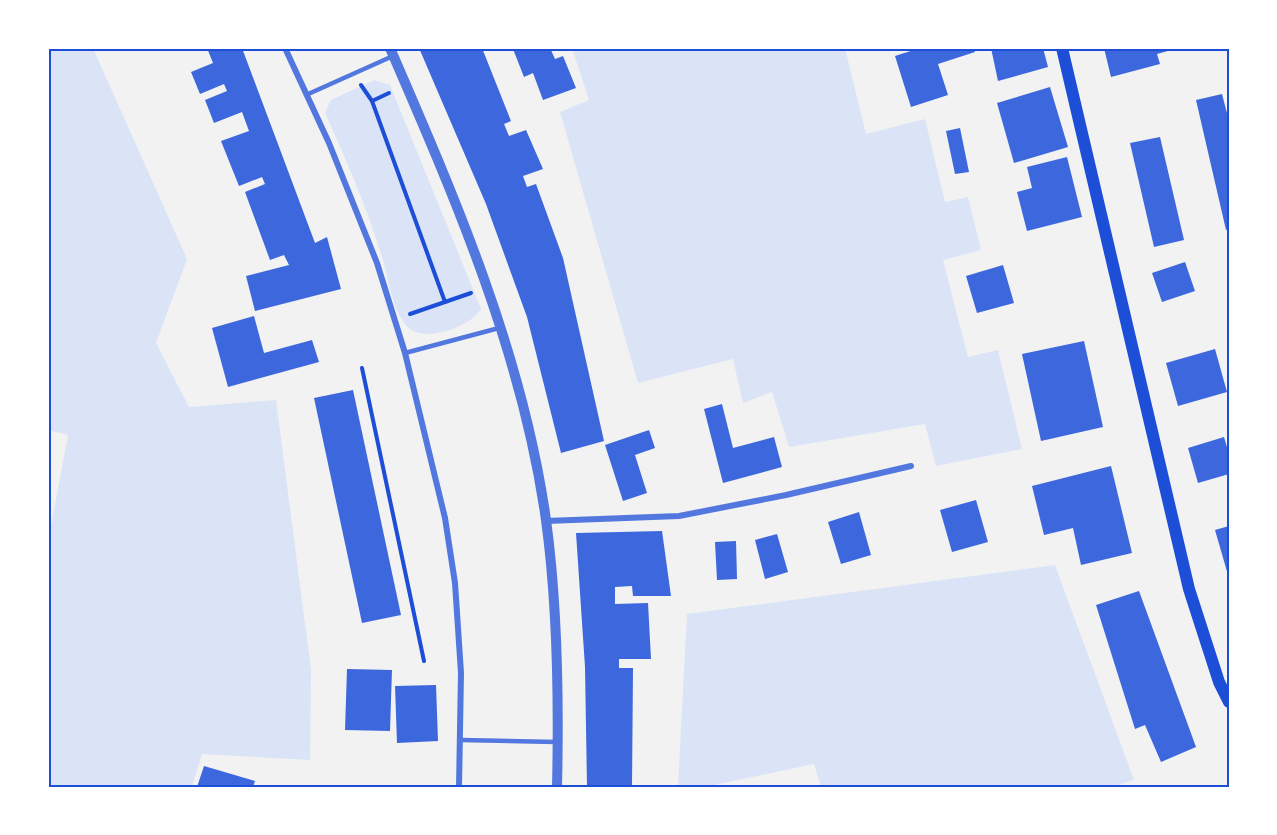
<svg xmlns="http://www.w3.org/2000/svg" width="1277" height="835" font-family="Lora,serif">
	<style>
		.green { fill: #dbe4f7 }
		.building { fill: #3d67dc }
		.lines { fill: none; stroke-linecap: round; stroke-linejoin: round }
		.path { stroke: #1d4ed8; stroke-width: 4 }
		.service { stroke: #5277de; stroke-width: 4.5 }
		.minor { stroke: #5277de; stroke-width: 6 }
		.tertiary { stroke: #5277de; stroke-width: 10 }
		.secondary { stroke: #1d4ed8; stroke-width: 12 }
		.neatline { fill: none; stroke: #1d4ed8; stroke-width: 2 }
	</style>
	<rect width="100%" height="100%" fill="#f2f2f2"/>
	<g class="green">
		<polygon points="48,48 93,48 187,259 156,343 189,407 276,400 311,670 310,760 202,754 192,787 48,787 48,542 68,435 48,430"/>
		<polygon points="572,48 845,48 866,134 925,119 945,202 968,197 981,250 943,260 968,357 998,350 1022,449 936,466 925,424 789,447 772,392 743,403 733,359 638,383 560,112 589,100"/>
		<path d="M 374,80 L 390,85 L 481,309 C 471,327 421,345 406,325 C 391,307 389,279 382,257 C 367,208 346,159 325,113 L 331,100 Z"/>
		<polygon points="1055,565 1134,780 1111,787 821,787 814,764 705,787 678,787 687,614"/>
	</g>
	<g class="building">
		<polygon points="207,48 242,48 315,243 327,237 341,289 255,311 246,276 289,265 284,255 270,260 245,192 265,184 262,177 239,186 221,141 249,131 242,112 214,123 205,100 227,91 224,84 200,94 191,72 213,63"/>
		<polygon points="419,48 482,48 511,121 504,124 509,136 526,130 543,169 523,176 527,187 536,184 563,258 604,441 561,453 527,317 486,204"/>
		<polygon points="550,48 555,59 563,56 576,88 543,100 533,73 524,77 513,49"/>
		<polygon points="920,48 974,48 975,52 938,64 948,95 911,107 895,56"/>
		<polygon points="991,48 1043,48 1048,67 998,81"/>
		<polygon points="1104,48 1175,48 1175,49 1157,54 1160,64 1111,77"/>
		<polygon points="1050,87 1068,147 1014,163 997,103"/>
		<polygon points="1222,94 1229,121 1229,229 1226,230 1196,100"/>
		<polygon points="960,128 969,172 955,174 946,131"/>
		<polygon points="1160,137 1184,240 1154,247 1130,143"/>
		<polygon points="1067,157 1082,217 1027,231 1017,192 1032,188 1027,167"/>
		<polygon points="1185,262 1195,291 1162,302 1152,273"/>
		<polygon points="1003,265 1014,303 977,313 966,276"/>
		<polygon points="254,316 264,353 312,340 319,362 228,387 212,328"/>
		<polygon points="1084,341 1103,427 1041,441 1022,354"/>
		<polygon points="1215,349 1227,392 1178,406 1166,363"/>
		<polygon points="353,390 401,615 362,623 314,398"/>
		<polygon points="722,404 733,448 774,437 782,467 723,483 704,409"/>
		<polygon points="649,430 655,448 635,455 647,493 623,501 605,445"/>
		<polygon points="1224,437 1229,454 1229,474 1198,483 1188,448"/>
		<polygon points="1111,466 1132,553 1081,565 1073,528 1044,535 1032,486"/>
		<polygon points="976,500 988,542 952,552 940,510"/>
		<polygon points="859,512 871,555 841,564 828,522"/>
		<polygon points="1229,526 1229,575 1228,575 1215,530"/>
		<polygon points="662,531 671,596 633,596 632,586 615,587 615,604 648,603 651,659 619,659 619,668 633,668 632,787 587,787 585,667 576,533"/>
		<polygon points="777,534 788,572 765,579 755,540"/>
		<polygon points="736,541 737,579 717,580 715,542"/>
		<polygon points="1139,591 1196,747 1161,762 1145,725 1135,729 1096,605"/>
		<polygon points="347,669 392,670 390,731 345,730"/>
		<polygon points="436,685 438,741 397,743 395,686"/>
		<polygon points="204,766 255,781 253,787 197,787"/>
	</g>
	<g class="lines">
		<g class="path">
			<polyline points="361,85 372,101 445,302"/>
			<polyline points="372,101 389,93"/>
			<polyline points="410,314 471,293"/>
			<polyline points="362,368 424,661"/>
		</g>
		<g class="service">
			<polyline points="306,95 393,56"/>
			<polyline points="405,353 499,328"/>
			<polyline points="461,740 557,742"/>
		</g>
		<g class="minor">
			<polyline points="285,48 329,143 377,263 405,353 445,518 455,583 461,673 459,787"/>
			<polyline points="546,521 679,516 786,495 911,466"/>
		</g>
		<path class="tertiary" d="M 390,48 C 456,200 523,355 546,520 C 558,608 559,699 557,787"/>
		<polyline class="secondary" points="1062,48 1189,589 1219,682 1229,702"/>
	</g>
	<rect width="1277" height="835" fill="none" stroke="#ffffff" stroke-width="99"/>
	<rect x="50" y="50" width="1178" height="736" class="neatline"/>
</svg>
